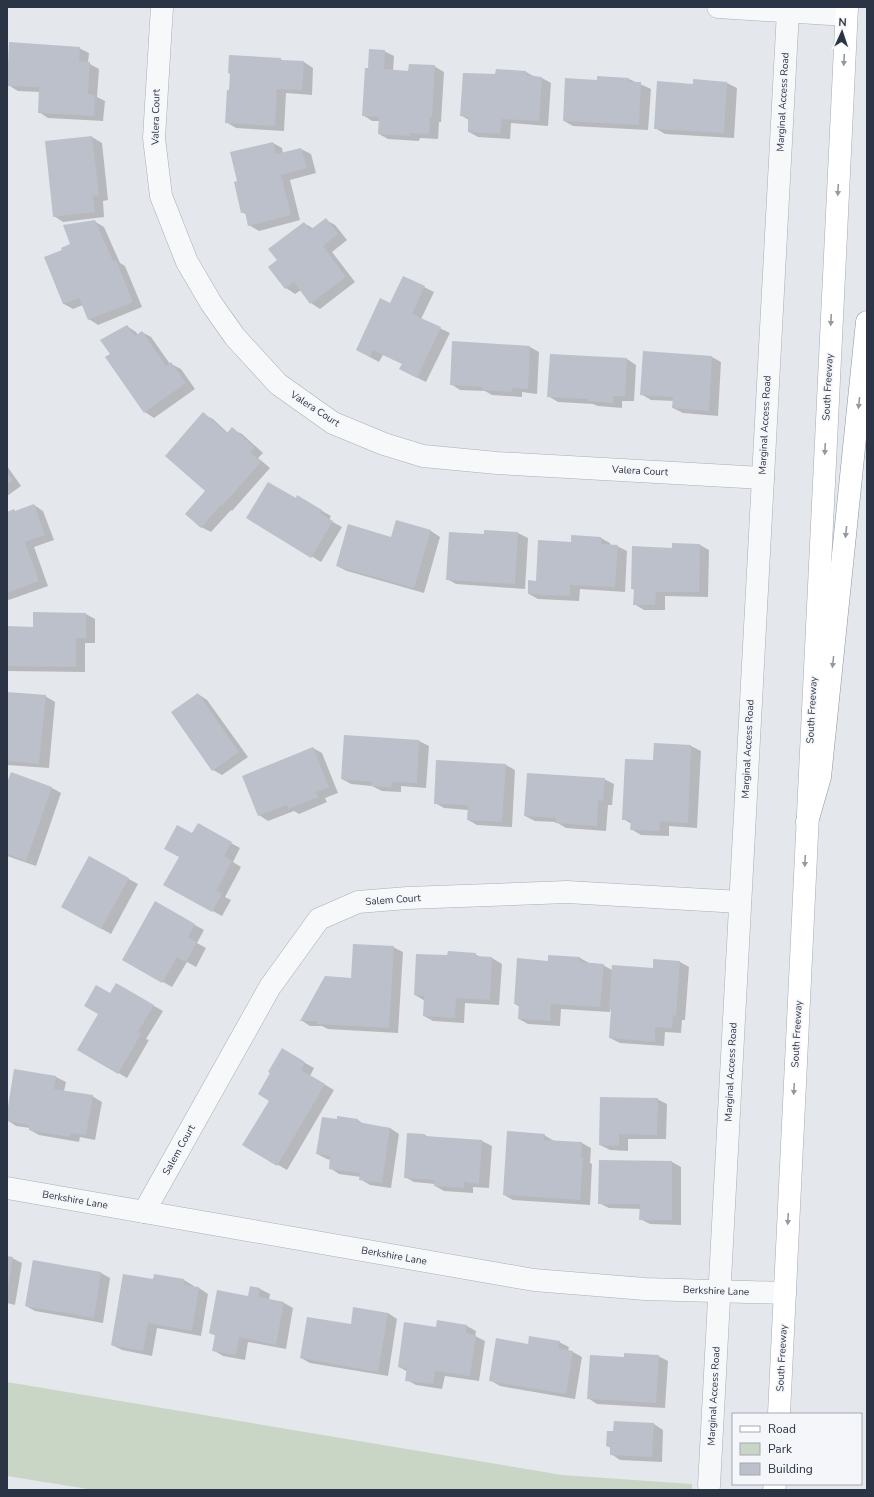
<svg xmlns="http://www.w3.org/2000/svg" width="874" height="1497" viewBox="0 0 874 1497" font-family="'Nunito Sans',sans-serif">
<rect width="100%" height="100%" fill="#e4e7ec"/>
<!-- green -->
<polygon fill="#c9d6c5" points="7,1382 562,1475 692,1484 692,1490 94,1490 7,1476"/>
<!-- shadow -->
<g fill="#0003">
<polygon points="79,48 89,53 88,63 99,69 97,97 105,101 103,121 48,118 39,112 40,92 18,91 8,85"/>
<polygon points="384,51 394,56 393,71 409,72 434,66 444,72 441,122 439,122 438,139 420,138 419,141 388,139 379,134 380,121 372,121 363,115 369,69"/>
<polygon points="280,59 284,61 304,62 313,68 312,95 286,93 284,131 236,128 226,122"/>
<polygon points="496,70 526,72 535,77 542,78 551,83 548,126 511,123 510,139 478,137 469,132 469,120 462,116 496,75"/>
<polygon points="629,79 651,89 648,130 573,126 564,121 598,81"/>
<polygon points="694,80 727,83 737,88 734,138 665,134 655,128 694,85"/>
<polygon points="92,137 102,143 108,200 103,201 104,217 63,222 54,216 46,142"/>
<polygon points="273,143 282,148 283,153 301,149 311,154 316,173 290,180 300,220 259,231 249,225 247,215 242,212 238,182"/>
<polygon points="326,220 335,225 347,240 332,252 355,282 320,309 311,303 301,290 295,294 286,288 278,260 304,223 314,229"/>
<polygon points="94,221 104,227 120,263 125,266 142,307 98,325 89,319 83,305 73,309 64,304 46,258 63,251 72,245"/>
<polygon points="424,287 434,292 421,319 450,333 426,382 400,369 403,364 383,355 379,362 357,350 390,304"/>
<polygon points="127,326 136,332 138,335 142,332 151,337 170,364 171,364 181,369 195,389 154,418 145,412"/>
<polygon points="453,342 530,347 539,352 537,394 522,392 522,397 492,395 485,391 460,390 451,384"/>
<polygon points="551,355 627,359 636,365 634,401 622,401 622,408 598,406 593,404 558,402 548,396"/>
<polygon points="712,357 721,362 718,416 683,413 673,408 674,401 651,400 641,394"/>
<polygon points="203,414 213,419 228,433 232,429 242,434 263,453 258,458 270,468 232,511 231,510 211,532 201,527 206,491"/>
<polygon points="7,466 21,486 7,496"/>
<polygon points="298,497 331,516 329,520 342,527 321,562 248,518 296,499"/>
<polygon points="34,505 43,511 54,540 34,547 48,586 9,600 7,599 7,513 14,510 16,512"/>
<polygon points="397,521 431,531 440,537 424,593 347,571 337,566 392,538"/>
<polygon points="485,531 518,533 528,538 525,589 456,584 447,579 485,535"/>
<polygon points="601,538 610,543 610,545 617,546 627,551 625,592 580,589 579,601 538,599 529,594 572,543"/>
<polygon points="673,544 700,545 709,550 708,597 665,596 665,610 644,610 634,604 635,590 632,589 673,549"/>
<polygon points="86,614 95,619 95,643 85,643 85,672 7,671 7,627 34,628"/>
<polygon points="7,693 45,696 55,702 49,768 7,765"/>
<polygon points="198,694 207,700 248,757 222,775 213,770"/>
<polygon points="345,736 419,741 429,746 426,788 401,786 401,792 382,791 372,786 351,784 342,779"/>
<polygon points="654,745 691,746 701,751 697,828 669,826 669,836 641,835 631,829 632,824 623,819 654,761"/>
<polygon points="313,748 322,753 338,793 325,798 327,802 299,814 294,811 268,821 259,815"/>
<polygon points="506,765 515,770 512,827 477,825 468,820 468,810 444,808 435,803"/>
<polygon points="604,779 614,784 612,805 608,805 606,831 566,828 556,822 535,821 525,816"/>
<polygon points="7,786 52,788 61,793 36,866 7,856"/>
<polygon points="231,843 240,848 233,862 241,867 225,897 231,900 222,916 174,890"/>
<polygon points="89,857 138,884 111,934 71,912"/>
<polygon points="155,903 204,930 197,943 206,948 196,967 187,962 172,987 124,960"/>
<polygon points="393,947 403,952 398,1033 328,1029 322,1026 310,1026 301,1020"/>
<polygon points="475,954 482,958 492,958 502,964 499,1005 465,1003 464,1023 433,1021 424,1016 425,1001 415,995 448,956"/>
<polygon points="580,958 589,963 603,965 612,970 654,969 680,962 689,967 685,1020 682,1020 681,1033 665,1032 664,1046 620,1043 610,1038 612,1011 610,1010 610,1012 561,1009 560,1026 528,1024 519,1019 520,1007 515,1004 549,962"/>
<polygon points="116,984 163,1011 146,1039 149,1040 127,1078 79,1050"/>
<polygon points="282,1050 314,1068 310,1076 334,1090 287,1170 244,1145 270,1101 271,1073"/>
<polygon points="15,1070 56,1077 66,1082 64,1091 92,1096 102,1102 95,1140 80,1137 79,1142 39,1135 30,1130 30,1128 16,1126 7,1120"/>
<polygon points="657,1099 667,1104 666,1139 628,1139 628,1151 610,1150 600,1145"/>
<polygon points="338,1120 358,1120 365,1125 390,1128 399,1134 391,1188 370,1185 360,1179 361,1177 339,1174 330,1168 331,1160 327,1159 317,1154"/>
<polygon points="425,1135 429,1137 482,1141 492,1146 489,1188 473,1187 473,1193 444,1191 435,1186 435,1184 414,1182 405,1177"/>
<polygon points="544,1135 554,1141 582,1143 591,1148 590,1163 592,1164 590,1205 513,1200 504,1195"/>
<polygon points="672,1162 681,1167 681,1225 650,1224 640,1219 641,1209 609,1208 599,1203"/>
<polygon points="7,1257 12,1258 22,1263 15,1305 7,1303"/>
<polygon points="33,1261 101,1273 110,1278 103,1323 35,1311 26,1306"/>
<polygon points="155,1275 184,1280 194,1286 193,1287 199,1288 208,1294 201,1336 157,1328 152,1356 122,1350 112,1345 154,1281"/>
<polygon points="251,1287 260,1289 270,1294 269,1300 284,1303 293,1308 286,1349 248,1342 245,1360 223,1356 213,1350 216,1336 210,1333 249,1297"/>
<polygon points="388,1313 397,1319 388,1376 310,1363 301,1358 352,1326"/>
<polygon points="467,1326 476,1331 475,1336 485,1341 479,1381 445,1376 442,1389 416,1385 407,1380 408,1372 399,1367 437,1328"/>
<polygon points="559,1342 569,1347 568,1351 573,1352 582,1357 575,1399 500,1386 490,1380 529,1345"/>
<polygon points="658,1356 668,1361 665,1408 597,1404 588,1398 625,1358"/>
<polygon points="615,1422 654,1424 663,1430 662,1462 620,1460 611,1454 611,1448 607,1446 614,1432"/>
</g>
<!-- building -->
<g fill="#bbc0ca">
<polygon points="9,42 80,47 79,61 90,62 88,94 95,95 94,116 38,113 39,87 7,86"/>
<polygon points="369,49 385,50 384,69 408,71 409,64 435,65 432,117 430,117 429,134 410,133 410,136 378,134 379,117 362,116 365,68 368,68"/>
<polygon points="229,55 281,58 281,60 304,61 302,90 277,89 275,126 225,123 227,90 229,90 230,74 228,73"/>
<polygon points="496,69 526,71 526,75 542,77 539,121 502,119 500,134 468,132 468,117 460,116 463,73 495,74"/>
<polygon points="597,76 629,78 629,82 641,82 639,125 563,121 565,78 597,80"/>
<polygon points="693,79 727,82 724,133 654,129 657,81 693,84"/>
<polygon points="92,136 99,195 93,196 95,212 53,217 45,141"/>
<polygon points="273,142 276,154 301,148 307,168 281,175 291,215 248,226 245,212 241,213 234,182 237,181 230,152"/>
<polygon points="326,218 338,234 323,246 346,277 310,304 294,282 285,289 268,267 277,260 268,249 304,222 310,230"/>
<polygon points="95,220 113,261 116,260 133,302 88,320 79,298 63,304 44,257 62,250 61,248 70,244 63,225"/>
<polygon points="403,276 425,286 412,314 441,327 417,378 399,369 402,364 373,350 370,357 356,350 380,298 390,303"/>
<polygon points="127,325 135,336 142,331 166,366 171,362 186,383 144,413 105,357 110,354 100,340"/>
<polygon points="452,341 530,346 528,389 513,388 512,392 482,390 483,387 450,385"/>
<polygon points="643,351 712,356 709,411 672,408 673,397 640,395"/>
<polygon points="550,354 627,358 625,396 613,396 613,403 588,401 588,399 547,397"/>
<polygon points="203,412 227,433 232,427 254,447 250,452 261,462 222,506 221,505 201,528 185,514 205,491 165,456"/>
<polygon points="7,473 13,480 7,484"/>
<polygon points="268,482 296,498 297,495 322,510 320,513 333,521 311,558 246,518"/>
<polygon points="34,504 45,535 25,542 39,581 7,593 7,512 14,509 15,511"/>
<polygon points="396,520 431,530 414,588 336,566 348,524 391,537"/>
<polygon points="484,530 518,532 515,584 446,580 449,532 484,534"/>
<polygon points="571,535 601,537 601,544 618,545 615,587 570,585 570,596 528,594 528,580 536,581 538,540 571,542"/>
<polygon points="672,543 700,544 699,592 656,592 655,605 633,605 634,589 631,589 632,546 672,548"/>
<polygon points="33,612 86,613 86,638 76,638 76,667 7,666 7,626 33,627"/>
<polygon points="7,692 46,695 39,764 7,761"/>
<polygon points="198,693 239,752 212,771 171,712"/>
<polygon points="344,735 419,740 417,783 392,782 391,788 371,786 372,782 341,779"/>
<polygon points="654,743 691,745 688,823 660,821 659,831 630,830 631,820 622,820 625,759 653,760"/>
<polygon points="313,747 329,787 316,792 318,797 288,809 287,805 258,816 242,776"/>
<polygon points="436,760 506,764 502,822 467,820 468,805 434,804"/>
<polygon points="11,772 52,787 26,861 7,854 7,783"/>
<polygon points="527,773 605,778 603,801 598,800 597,826 555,823 556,818 524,816"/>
<polygon points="198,823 232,842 224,856 232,861 217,890 222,894 212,912 163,885 179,857 164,849 177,825 192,833"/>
<polygon points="89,856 129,878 101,929 61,907"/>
<polygon points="155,901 195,924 188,937 197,942 186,962 177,957 162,983 122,960"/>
<polygon points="353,944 394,946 389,1028 317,1024 317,1021 300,1021 325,976 351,978"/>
<polygon points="448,951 476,953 475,956 492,957 490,1000 456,998 455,1018 423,1016 424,996 414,995 416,954 447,955"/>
<polygon points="548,955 580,957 579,962 604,964 600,1007 551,1004 550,1021 518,1019 519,1004 514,1004 517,958 548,961"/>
<polygon points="653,959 680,961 676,1016 673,1015 672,1028 655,1027 655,1042 609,1038 611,1010 609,1010 612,965 653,968"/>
<polygon points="116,983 154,1005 138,1032 141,1034 118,1074 77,1050 98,1014 84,1006 96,985 110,993"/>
<polygon points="282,1048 305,1062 301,1070 325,1084 277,1166 242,1145 269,1101 258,1094 270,1073 268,1072"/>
<polygon points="14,1069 56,1076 54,1089 93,1095 86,1135 71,1133 70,1137 29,1130 29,1125 7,1121 7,1113"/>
<polygon points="600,1097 658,1098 657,1135 619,1134 619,1146 599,1145"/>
<polygon points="337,1116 358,1119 358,1122 390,1128 382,1183 359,1180 360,1173 329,1169 330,1156 316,1154 322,1117 337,1119"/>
<polygon points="507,1131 545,1134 544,1140 582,1142 581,1158 583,1158 580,1200 503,1195"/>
<polygon points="407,1133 425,1134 425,1136 482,1140 479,1184 464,1182 464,1188 434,1186 434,1180 404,1178"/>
<polygon points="599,1160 672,1161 672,1220 639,1220 640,1204 598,1204"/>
<polygon points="7,1256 13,1257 8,1288 7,1288"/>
<polygon points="33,1260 101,1272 94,1318 25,1306"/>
<polygon points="123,1274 153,1279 154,1274 184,1279 184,1285 199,1287 192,1331 148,1323 143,1351 111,1345"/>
<polygon points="250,1286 260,1288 259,1297 284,1302 276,1345 239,1337 236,1355 212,1351 215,1335 209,1333 217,1290 248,1296"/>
<polygon points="353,1307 388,1313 378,1372 300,1358 307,1317 351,1324"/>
<polygon points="437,1320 467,1325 466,1333 476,1335 470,1376 435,1371 433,1384 405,1381 407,1368 398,1367 404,1322 436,1327"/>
<polygon points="529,1336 560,1341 558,1348 573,1351 566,1394 489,1381 496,1338 528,1344"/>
<polygon points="624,1353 659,1355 656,1403 587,1399 590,1355 624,1357"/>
<polygon points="614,1421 654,1423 652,1457 610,1455 610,1447 606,1446 607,1431 613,1431"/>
</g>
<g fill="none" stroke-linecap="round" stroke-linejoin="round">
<!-- minor casing -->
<g stroke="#a9aeb7" stroke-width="23">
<g id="minor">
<polyline points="162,7 154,138 161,196 187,262 211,303 235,337 278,384 333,423 384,444 423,456 497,463 763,478"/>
<polyline points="718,7 846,15"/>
<polyline points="7,1188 534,1280 645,1289 785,1293"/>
<polyline points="144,1212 270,987 319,919 358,902 407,898 567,892 740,902"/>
<polyline points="709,1486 788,11"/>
</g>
</g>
<!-- major casing -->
<g stroke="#a3abb8" stroke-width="23">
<g id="major">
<polyline points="779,1414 847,7"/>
<polyline points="774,1490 775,1484"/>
</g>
</g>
<!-- highway casing -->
<g stroke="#8b94a3" stroke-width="23">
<polyline id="highway" points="807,822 820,777 867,322"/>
</g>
<!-- minor -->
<use href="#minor" stroke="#f7f8fa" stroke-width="22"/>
<!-- major -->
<use href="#major" stroke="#fff" stroke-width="22"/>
<!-- highway -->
<use href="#highway" stroke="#fff" stroke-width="22"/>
</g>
<!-- one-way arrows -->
<defs><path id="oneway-solid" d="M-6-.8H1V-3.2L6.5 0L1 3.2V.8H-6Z"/></defs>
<g fill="#959aa2">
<use href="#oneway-solid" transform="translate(844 60) rotate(93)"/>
<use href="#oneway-solid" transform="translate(838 190) rotate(93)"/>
<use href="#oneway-solid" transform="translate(831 320) rotate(93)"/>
<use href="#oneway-solid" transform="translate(859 403) rotate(96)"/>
<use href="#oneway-solid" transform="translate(825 449) rotate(93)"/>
<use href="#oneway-solid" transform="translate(846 532) rotate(96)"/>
<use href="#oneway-solid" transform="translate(833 662) rotate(96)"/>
<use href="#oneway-solid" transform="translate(805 861) rotate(93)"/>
<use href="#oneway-solid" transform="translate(794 1089) rotate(93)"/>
<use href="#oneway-solid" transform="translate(788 1219) rotate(93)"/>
</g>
<g text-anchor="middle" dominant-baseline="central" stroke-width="3.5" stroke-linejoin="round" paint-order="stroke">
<!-- street labels -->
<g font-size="10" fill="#2b3445" stroke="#f4f6f9">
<text transform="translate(783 102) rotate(-87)">Marginal Access Road</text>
<text transform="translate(156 117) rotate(-89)">Valera Court</text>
<text transform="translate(828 387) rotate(-87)">South Freeway</text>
<text transform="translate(315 409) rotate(33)">Valera Court</text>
<text transform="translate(765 425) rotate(-87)">Marginal Access Road</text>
<text transform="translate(640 471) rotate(3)">Valera Court</text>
<text transform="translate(812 710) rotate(-87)">South Freeway</text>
<text transform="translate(748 749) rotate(-87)">Marginal Access Road</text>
<text transform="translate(393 900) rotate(-4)">Salem Court</text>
<text transform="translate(797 1034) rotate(-87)">South Freeway</text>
<text transform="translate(731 1072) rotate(-87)">Marginal Access Road</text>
<text transform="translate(179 1150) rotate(-61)">Salem Court</text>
<text transform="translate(75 1200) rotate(10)">Berkshire Lane</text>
<text transform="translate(394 1256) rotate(10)">Berkshire Lane</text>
<text transform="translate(716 1291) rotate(2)">Berkshire Lane</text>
<text transform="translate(782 1358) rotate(-87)">South Freeway</text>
<text transform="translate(714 1396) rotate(-87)">Marginal Access Road</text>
</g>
</g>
<!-- border -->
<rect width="874" height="1497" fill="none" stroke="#2b3445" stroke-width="16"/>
<!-- legend -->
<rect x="732" y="1413" width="130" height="72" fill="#f4f6f9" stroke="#a4a8b1"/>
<rect x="740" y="1426" width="20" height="6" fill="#ffffff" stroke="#a4a8b1"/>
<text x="768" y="1433" font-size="12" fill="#2b3445">Road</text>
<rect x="740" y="1443" width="20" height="12" fill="#c9d6c5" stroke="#a4a8b1"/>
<text x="768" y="1453" font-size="12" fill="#2b3445">Park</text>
<rect x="740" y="1463" width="20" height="12" fill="#bbc0ca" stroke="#a4a8b1"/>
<text x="768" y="1473" font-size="12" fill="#2b3445">Building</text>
<!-- north arrow -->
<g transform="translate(842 32) rotate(3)" stroke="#f4f6f9" stroke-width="3" paint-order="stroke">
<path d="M0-3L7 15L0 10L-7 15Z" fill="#2b3445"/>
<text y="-6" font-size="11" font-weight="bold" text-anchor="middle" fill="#2b3445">N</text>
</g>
</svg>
